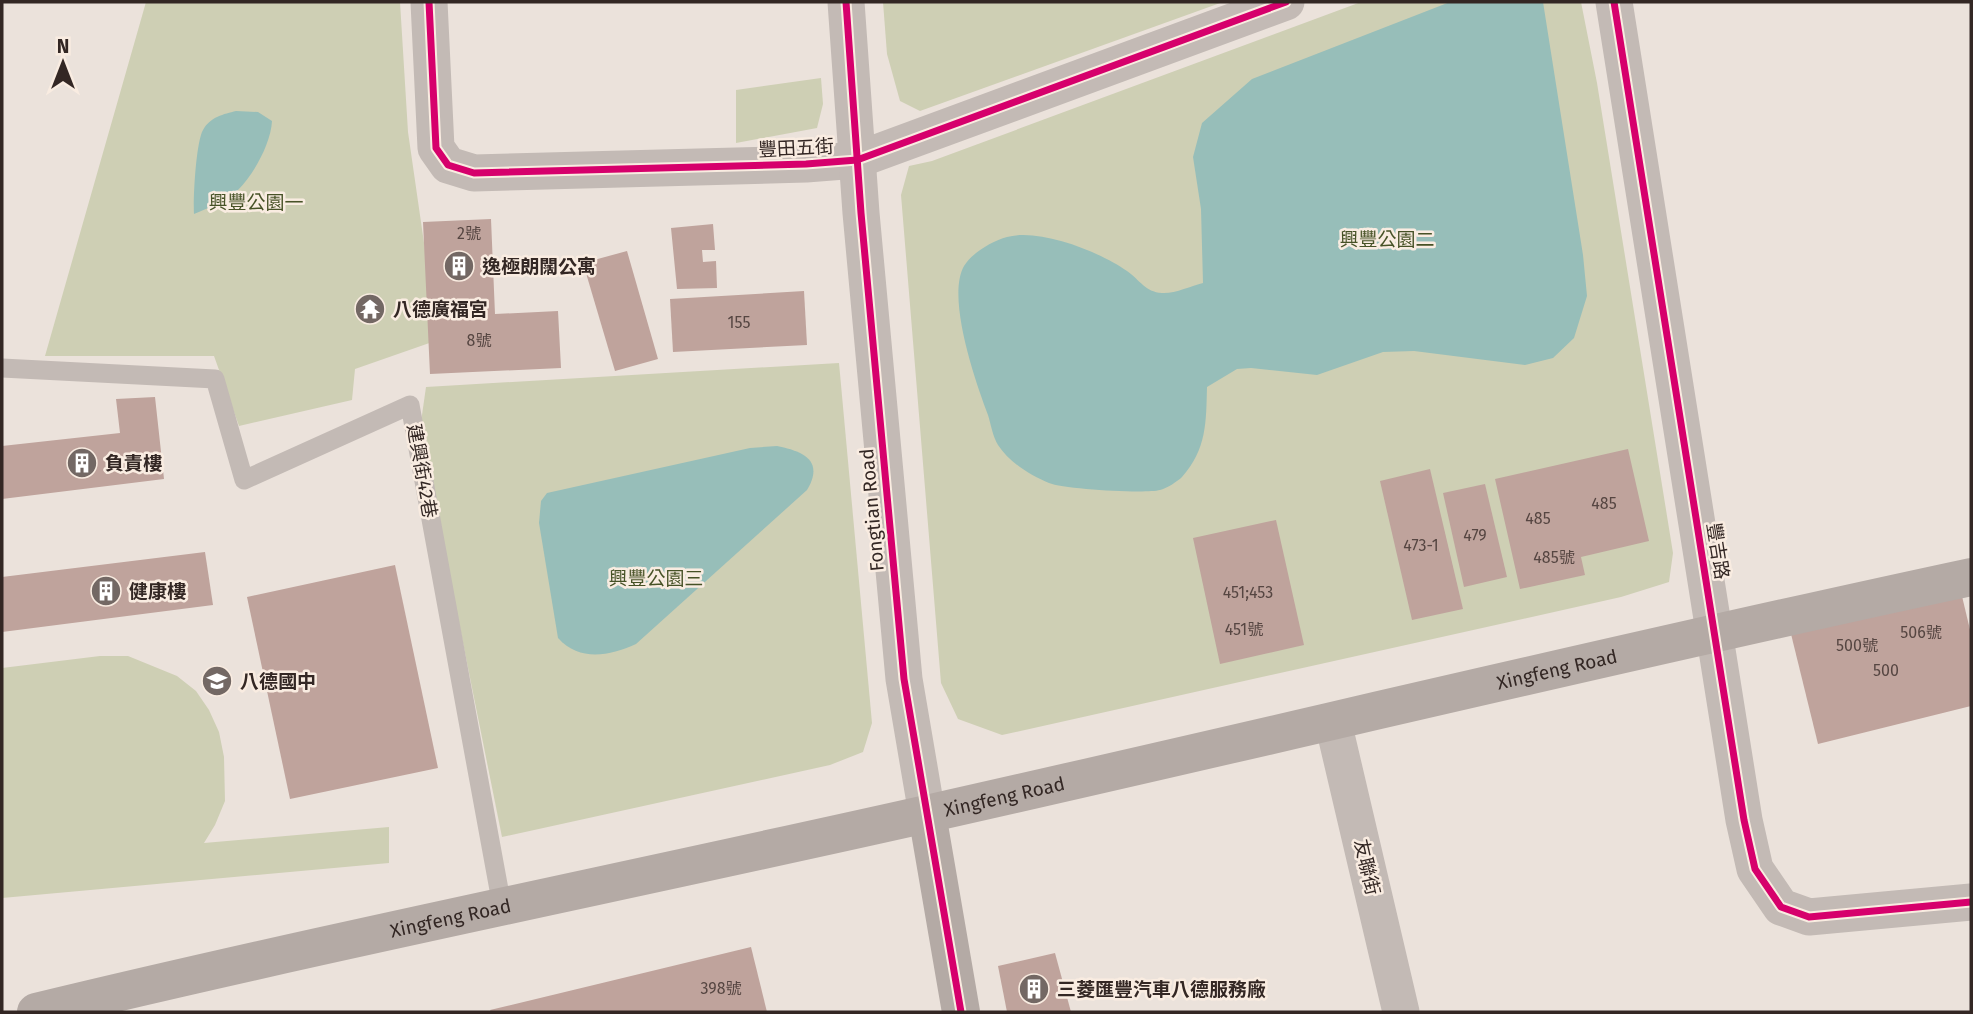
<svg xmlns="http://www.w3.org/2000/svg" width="1973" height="1014" viewBox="0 0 1973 1014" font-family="'Fira Sans','Noto Sans TC',sans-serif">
<rect width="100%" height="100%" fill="#ebe2db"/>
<!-- green -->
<g fill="#cecfb4">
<polygon points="146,2 400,2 408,132 438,340 355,369 352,400 239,426 214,356 45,356"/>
<polygon points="883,2 1223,2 920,111 900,101 887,54"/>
<polygon points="1361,2 1581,2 1597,83 1673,553 1669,582 1621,597 1002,735 958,719 941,683 901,195 909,166 932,161"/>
<polygon points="821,78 823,104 817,128 736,143 736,90"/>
<polygon points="839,363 872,723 863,752 830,765 502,837 420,429 426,387"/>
<polygon points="100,656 128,656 177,676 196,691 209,710 219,732 224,757 225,801 215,825 204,843 389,827 389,863 2,898 2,668"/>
</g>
<!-- water -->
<g fill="#97beb9">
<path d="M1450 2H1543L1583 255 1587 296 1574 338 1553 358 1525 365 1414 351 1383 352 1317 375 1251 368 1237 369 1207 387C1206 422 1207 449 1182 477 1178 481 1166 489 1160 490 1145 494 1063 489 1049 483 1031 476 1009 462 998 445 993 437 991 425 988 415 976 383 946 298 964 266 972 253 992 241 1007 237 1040 228 1100 252 1127 271 1140 280 1145 292 1162 293 1174 294 1191 286 1203 283L1201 209 1193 157 1202 123 1252 79Z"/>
<path d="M236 111 258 112 272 121C271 143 254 174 238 190 227 201 208 208 194 214 193 199 196 142 203 130 210 117 224 114 236 111Z"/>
<path d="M777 446C802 451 825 460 807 490L636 644C609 656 580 662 558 638L539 523 541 501 547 493 750 448Z"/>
</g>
<!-- building -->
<g fill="#bfa39c">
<polygon points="491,219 495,314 558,311 561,368 430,374 423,222"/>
<polygon points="713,224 715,250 702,250 703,262 716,261 717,288 677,289 671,228"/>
<polygon points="627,251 658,359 615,371 583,263"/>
<polygon points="804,291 807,345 673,352 670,299"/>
<polygon points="155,397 164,479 2,499 2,446 120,433 116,399"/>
<polygon points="1628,449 1649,541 1581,557 1585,575 1520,589 1495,479"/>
<polygon points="1430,469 1463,609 1412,620 1380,481"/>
<polygon points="1485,484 1507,577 1464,587 1443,493"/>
<polygon points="1276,520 1304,645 1220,664 1193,538"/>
<polygon points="205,552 213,605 2,632 2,577"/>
<polygon points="395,565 438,768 290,799 247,597"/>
<polygon points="1961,592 1971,634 1971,706 1818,744 1791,634"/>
<polygon points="751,947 767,1012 491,1012 490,1010"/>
<polygon points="1055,953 1071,1012 1007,1012 998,966"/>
</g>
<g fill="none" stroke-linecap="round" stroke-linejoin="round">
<!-- lane -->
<polyline stroke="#c3bab5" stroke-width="19" points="2,368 215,379 244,480 410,405 502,906"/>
<!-- street -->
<g stroke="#c3bab5" stroke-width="37">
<polyline points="429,2 436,148 448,165 474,173 806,164 857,160 1286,2"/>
<polyline points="846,2 861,213 904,679 927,814"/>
<polyline points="1614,2 1744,820 1755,869 1781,907 1809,917 1971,902"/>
<polyline points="1333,722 1401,1012"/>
</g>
<!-- secondary -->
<g stroke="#b4aaa5" stroke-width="38">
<polyline points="927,814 961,1012"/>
<path id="s1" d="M36 1012C334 940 633 880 931 813 1278 735 1624 651 1971 577"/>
</g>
<!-- cycleway casing -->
<g stroke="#f9ece1" stroke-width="11">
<g id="cycleway">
<polyline points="429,2 436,148 448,165 474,173 806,164 857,160 1286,2"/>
<polyline points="846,2 861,213 904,679 961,1012"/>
<polyline points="1614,2 1744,820 1755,869 1781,907 1809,917 1971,902"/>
</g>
</g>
<!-- cycleway -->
<use href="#cycleway" stroke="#d6006c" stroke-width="7"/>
</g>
<!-- icons -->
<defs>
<g id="building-disc" transform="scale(1.575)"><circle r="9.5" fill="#736864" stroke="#f9ece1"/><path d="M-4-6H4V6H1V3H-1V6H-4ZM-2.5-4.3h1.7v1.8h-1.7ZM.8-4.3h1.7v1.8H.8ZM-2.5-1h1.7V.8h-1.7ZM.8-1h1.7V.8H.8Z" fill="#fff"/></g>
<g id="temple-disc" transform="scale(1.575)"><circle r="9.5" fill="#736864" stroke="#f9ece1"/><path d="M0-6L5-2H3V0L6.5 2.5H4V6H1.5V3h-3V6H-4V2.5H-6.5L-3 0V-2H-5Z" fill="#fff"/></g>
<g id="school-disc" transform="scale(1.575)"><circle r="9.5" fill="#736864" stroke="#f9ece1"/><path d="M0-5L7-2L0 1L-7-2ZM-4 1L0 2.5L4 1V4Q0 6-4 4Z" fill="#fff"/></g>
</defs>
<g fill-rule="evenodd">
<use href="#building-disc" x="459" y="266"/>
<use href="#temple-disc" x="370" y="309"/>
<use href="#building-disc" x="82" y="463"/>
<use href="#building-disc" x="106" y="591"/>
<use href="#school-disc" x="217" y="681"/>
<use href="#building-disc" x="1034" y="989"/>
</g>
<g text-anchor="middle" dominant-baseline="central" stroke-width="5" stroke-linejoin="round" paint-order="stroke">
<!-- number labels -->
<g font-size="16" fill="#564642">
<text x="469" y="233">2號</text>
<text x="739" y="322">155</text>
<text x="479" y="340">8號</text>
<text x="1604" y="503">485</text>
<text x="1538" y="518">485</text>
<text x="1475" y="535">479</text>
<text x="1421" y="545">473-1</text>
<text x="1554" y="557">485號</text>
<text x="1248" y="592">451;453</text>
<text x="1244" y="629">451號</text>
<text x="1921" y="632">506號</text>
<text x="1857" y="645">500號</text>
<text x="1886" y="670">500</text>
<text x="721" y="988">398號</text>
</g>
<!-- street labels -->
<g font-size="19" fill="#332724" stroke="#f9ece1">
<text transform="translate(796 148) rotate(-3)">豐田五街</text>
<text transform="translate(422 471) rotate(80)">建興街42巷</text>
<text transform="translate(872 510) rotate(-95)">Fongtian Road</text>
<text transform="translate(1718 551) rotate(81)">豐吉路</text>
<text stroke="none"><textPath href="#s1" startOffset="1559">Xingfeng Road</textPath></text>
<text stroke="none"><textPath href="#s1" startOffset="992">Xingfeng Road</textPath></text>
<text transform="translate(1367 867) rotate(77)">友聯街</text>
<text stroke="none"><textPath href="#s1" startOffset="425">Xingfeng Road</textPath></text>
</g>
<!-- park labels -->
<g font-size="19" fill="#475227" stroke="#f9ece1">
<text x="256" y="202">興豐公園一</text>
<text x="1387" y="239">興豐公園二</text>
<text x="656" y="578">興豐公園三</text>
</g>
<!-- poi labels -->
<g font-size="19" font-weight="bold" fill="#332724" stroke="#f9ece1" text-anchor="start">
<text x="482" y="266">逸極朗闊公寓</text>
<text x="393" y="309">八德廣福宮</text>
<text x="105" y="463">負責樓</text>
<text x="129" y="591">健康樓</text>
<text x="240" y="681">八德國中</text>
<text x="1057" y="989">三菱匯豐汽車八德服務廠</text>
</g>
</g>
<!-- border -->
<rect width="1973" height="1014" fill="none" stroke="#332724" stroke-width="7"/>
<!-- north arrow -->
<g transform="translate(63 63)" stroke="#f9ece1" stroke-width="5" paint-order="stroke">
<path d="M0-5L12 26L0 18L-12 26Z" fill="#332724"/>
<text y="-10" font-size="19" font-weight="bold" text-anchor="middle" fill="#332724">N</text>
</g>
</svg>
